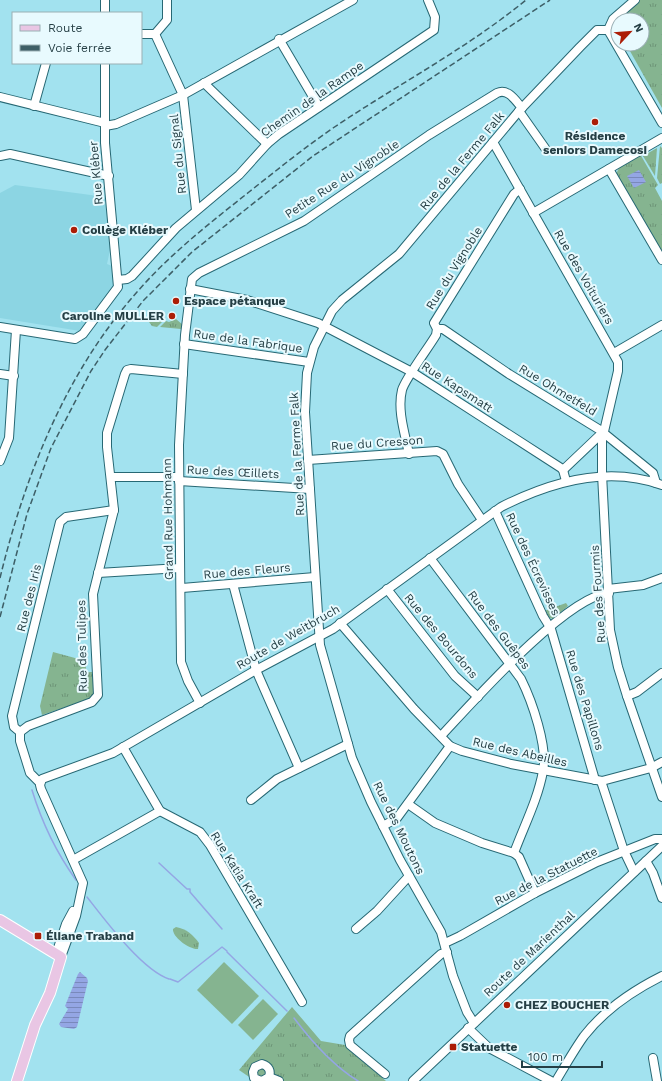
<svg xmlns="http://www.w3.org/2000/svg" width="662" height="1081" viewBox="0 0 662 1081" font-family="'Work Sans',sans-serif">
<defs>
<pattern id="grass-tufts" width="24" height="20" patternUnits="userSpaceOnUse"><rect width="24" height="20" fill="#85b490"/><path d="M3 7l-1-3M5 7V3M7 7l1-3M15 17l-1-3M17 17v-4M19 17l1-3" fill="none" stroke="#6d9477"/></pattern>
<pattern id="water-rules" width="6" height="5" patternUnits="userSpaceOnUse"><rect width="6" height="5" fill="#94a6e4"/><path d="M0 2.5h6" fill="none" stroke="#7989bb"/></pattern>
</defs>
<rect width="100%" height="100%" fill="#a2e2ef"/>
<!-- built -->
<polygon fill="#8cd5e3" points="15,185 106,197 110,250 107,264 112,266 113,287 80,331 0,318 0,193"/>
<!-- grass -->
<g fill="url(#grass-tufts)">
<polygon points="640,0 662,0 662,108 626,44 642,44 642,20 618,20 618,30 614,23"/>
<polygon points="660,146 662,148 662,183 660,184 657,178"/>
<polygon points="657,148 655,176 643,156"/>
<polygon points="640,154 658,185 655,188 662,201 662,255 616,174 620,166"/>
<polygon points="160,310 165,314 163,321 157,327 152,326 149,322"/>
<polygon points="176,319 183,325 181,329 160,327 166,321 169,322"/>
<polygon points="566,603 568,606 553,619 547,617 544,611"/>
<polygon points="53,652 86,661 86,672 94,672 94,693 89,699 42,715 40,706"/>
<path d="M176 927C187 929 193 935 199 943L198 949C190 950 172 937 173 929Z"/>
<polygon points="292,1007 321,1041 345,1045 386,1081 255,1081 239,1070"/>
</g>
<!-- pitch -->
<g fill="#85b490">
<polygon points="224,962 259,996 232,1024 197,990"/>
<polygon points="263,999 278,1014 253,1040 238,1025"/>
</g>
<!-- water -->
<g fill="url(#water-rules)">
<polygon points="639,170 646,182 634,188 627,176"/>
<polygon points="80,972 87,978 88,981 77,1027 74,1029 61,1027 59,1024 68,1009 65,1006 78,974"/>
</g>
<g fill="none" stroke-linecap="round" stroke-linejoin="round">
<!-- stream -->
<g stroke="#94a6e4" stroke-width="1.5">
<path d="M32 790C42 823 56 852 76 880"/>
<polyline points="159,863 187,889 190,889 190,892 222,929"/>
<path d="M87 897C105 920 142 970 169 979"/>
<polyline points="227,952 287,1011"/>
<polyline points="170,979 178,982 222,947 227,951"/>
<path d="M294 1018C312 1042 332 1065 358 1081"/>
</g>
<!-- minor casing -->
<g stroke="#276874" stroke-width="10">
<g id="minor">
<polyline points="105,13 105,0"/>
<polyline points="608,30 662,123"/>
<polyline points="608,30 613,19 635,0"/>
<polyline points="141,34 155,34 183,95 196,210"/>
<polyline points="155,34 167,20 167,0"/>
<polyline points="279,39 319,107"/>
<polyline points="204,83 267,144"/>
<polyline points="0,97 105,123"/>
<polyline points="34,106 46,63"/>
<polyline points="519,111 545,148"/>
<polyline points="105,126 116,124 183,95 353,0"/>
<polyline points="493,142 618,362 618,371 602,440 602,474 610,630 618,667 627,696 662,797"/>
<polyline points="0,156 10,154 109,176"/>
<polyline points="609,169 662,260"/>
<polyline points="533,213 662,138"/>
<polyline points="118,280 127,279 132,276 176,228 239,175 267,144 279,134 434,30 435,17 428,0"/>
<polyline points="190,289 247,300 318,323 412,372 561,468 563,470 566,481"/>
<polyline points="0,327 75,339 83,334 118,287 105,143 105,63"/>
<polyline points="437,329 443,329 509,374 600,430 653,473 656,483"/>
<polyline points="184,344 309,362"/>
<polyline points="614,353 662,325"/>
<polyline points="0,374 14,376"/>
<path d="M409 454C405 434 397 410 402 390 405 379 429 347 436 335L437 329 434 323 514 194 520 189"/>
<polyline points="308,460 437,451 443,454 458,484 482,520"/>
<polyline points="0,461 9,438 16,330"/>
<polyline points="563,470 603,432"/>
<polyline points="111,477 179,477"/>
<polyline points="179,481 310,489"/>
<polyline points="495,511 543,616 551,629 595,780"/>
<path d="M430 558 521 679C532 701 548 747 543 771 538 799 524 826 514 853"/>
<polyline points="98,573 180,568"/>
<polyline points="233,584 256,670 299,768"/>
<polyline points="182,588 315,577"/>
<polyline points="387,589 455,676 478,697"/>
<polyline points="608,589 643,585 662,578"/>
<polyline points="340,623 414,709 450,746 462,751 511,764 602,781 651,768 662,762"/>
<polyline points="627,696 637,692 662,673"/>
<path d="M200 703 188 681 181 662 179 445 185 335 192 279 199 273 304 221 429 135 497 93C508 88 515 100 522 108"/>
<polyline points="20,732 14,727 12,716 60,522 66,517 114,510"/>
<path d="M441 736C471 704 566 596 609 593"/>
<polyline points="123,747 160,811 200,832 210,845 302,1002"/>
<polyline points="602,781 602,784 624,851 634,872"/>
<polyline points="40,783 30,773 20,741 20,732 28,726 92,702 98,695 93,594 114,510 107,447 107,433 125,374 127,370 131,369 183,374"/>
<polyline points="251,800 277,779 348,744"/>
<polyline points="408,804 435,823 482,843 514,853 519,857 535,893"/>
<polyline points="383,826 397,818 450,746"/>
<polyline points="73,860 160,811"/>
<polyline points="646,861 653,873 662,898"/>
<polyline points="356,929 377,911 409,876"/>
<polyline points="445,943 460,936 535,893 597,862 655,839 662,839"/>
<polyline points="56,954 66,924 73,911"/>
<path d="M61 957 76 916 83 883 41 789 40 785 42 779 113 753 256 670 333 629 501 507C550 482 608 465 662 485"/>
<polyline points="474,1023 467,1012 453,976 441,932 400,860 371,802 352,758 320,645 305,412 307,373 314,347 332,311 342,300 399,254 519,111 580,47 597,30 608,30"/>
<polyline points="468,1028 489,1048 551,1081"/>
<polyline points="653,1058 657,1081"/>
<polyline points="385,1074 350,1045 349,1040 350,1036 441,954 447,952"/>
<polyline points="269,1077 279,1081"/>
<path d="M261 1081 254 1078 253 1072 255 1067 262 1064C269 1066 271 1071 269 1077L262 1081"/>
<polyline points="413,1081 662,846"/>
<path d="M556 1081C565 1066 574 1050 584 1036 605 1009 632 991 662 976"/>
</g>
</g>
<!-- major casing -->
<g stroke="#fff" stroke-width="12">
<polyline id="major" points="0,920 61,957 50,993 35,1025 17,1081"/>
</g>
<!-- minor -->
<use href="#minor" stroke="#fff" stroke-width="8"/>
<!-- major -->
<use href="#major" stroke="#e9c6e4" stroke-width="10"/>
<!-- rail -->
<g stroke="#3e5f67" stroke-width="1.5" stroke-dasharray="6 3" stroke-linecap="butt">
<path d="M0 578C25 475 66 372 137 292 170 254 210 223 249 192 277 170 304 148 333 128 397 85 466 49 526 0"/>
<polyline points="0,617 27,514 51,448 91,371 105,350 143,301 192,252 313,156 550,0"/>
</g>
</g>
<!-- markers -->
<g fill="#ac1d06" stroke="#e8fafe" stroke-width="1.5">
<circle cx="595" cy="122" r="4"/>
<circle cx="74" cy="230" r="4"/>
<circle cx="176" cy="301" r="4"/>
<circle cx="172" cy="316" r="4"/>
<rect x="34" y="932" width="8" height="8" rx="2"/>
<circle cx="507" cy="1005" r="4"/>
<rect x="449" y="1043" width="8" height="8" rx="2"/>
</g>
<g text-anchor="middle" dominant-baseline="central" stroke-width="4" stroke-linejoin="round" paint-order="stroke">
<!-- street labels -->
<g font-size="12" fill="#253f45" stroke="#e8fafe">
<text transform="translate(312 99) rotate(-35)">Chemin de la Rampe</text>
<text transform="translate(178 154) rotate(-96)">Rue du Signal</text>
<text transform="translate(462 161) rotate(-50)">Rue de la Ferme Falk</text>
<text transform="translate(96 173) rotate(-95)">Rue Kléber</text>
<text transform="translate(342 179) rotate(-33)">Petite Rue du Vignoble</text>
<text transform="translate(454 268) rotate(-58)">Rue du Vignoble</text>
<text transform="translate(584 277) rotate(60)">Rue des Voituriers</text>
<text transform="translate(248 341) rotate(8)">Rue de la Fabrique</text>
<text transform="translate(457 387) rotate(33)">Rue Kapsmatt</text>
<text transform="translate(558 390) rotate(31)">Rue Ohmetfeld</text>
<text transform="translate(377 443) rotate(-4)">Rue du Cresson</text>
<text transform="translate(297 454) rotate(-93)">Rue de la Ferme Falk</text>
<text transform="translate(233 472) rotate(3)">Rue des Œillets</text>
<text transform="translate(168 519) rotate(-91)">Grand Rue Hohmann</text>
<text transform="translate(533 564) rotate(65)">Rue des Écrevisses</text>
<text transform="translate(247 571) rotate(-5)">Rue des Fleurs</text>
<text transform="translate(598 594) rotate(-94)">Rue des Fourmis</text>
<text transform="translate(29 598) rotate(-76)">Rue des Iris</text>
<text transform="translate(499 630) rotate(53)">Rue des Guêpes</text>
<text transform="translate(441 636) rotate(50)">Rue des Bourdons</text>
<text transform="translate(288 637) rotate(-30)">Route de Weitbruch</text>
<text transform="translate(82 646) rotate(-91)">Rue des Tulipes</text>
<text transform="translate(585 700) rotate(73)">Rue des Papillons</text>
<text transform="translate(520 752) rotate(13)">Rue des Abeilles</text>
<text transform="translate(399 828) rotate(64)">Rue des Moutons</text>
<text transform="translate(237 870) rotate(58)">Rue Katia Kraft</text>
<text transform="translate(546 876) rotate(-27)">Rue de la Statuette</text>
<text transform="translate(529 954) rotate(-43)">Route de Marienthal</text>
</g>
<!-- poi labels -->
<g font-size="12" font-weight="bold" fill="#253f45" stroke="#e8fafe" text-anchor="start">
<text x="595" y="136" text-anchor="middle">Résidence<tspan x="595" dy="14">seniors Damecosi</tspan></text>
<text x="82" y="230">Collège Kléber</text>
<text x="184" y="301">Espace pétanque</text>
<text x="164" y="316" text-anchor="end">Caroline MULLER</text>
<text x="46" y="936">Éliane Traband</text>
<text x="515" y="1005">CHEZ BOUCHER</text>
<text x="461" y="1047">Statuette</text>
</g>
</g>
<!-- legend -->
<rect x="12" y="12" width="130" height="52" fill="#e8fafe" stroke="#9aafb4"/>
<rect x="20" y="25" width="20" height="6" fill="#e9c6e4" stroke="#9aafb4"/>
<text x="48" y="32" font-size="12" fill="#253f45">Route</text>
<rect x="20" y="45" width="20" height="6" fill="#3e5f67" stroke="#9aafb4"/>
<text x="48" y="52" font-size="12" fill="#253f45">Voie ferrée</text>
<!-- north arrow -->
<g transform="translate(630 32) rotate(64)"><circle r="19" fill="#e8fafe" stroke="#9aafb4"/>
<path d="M0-3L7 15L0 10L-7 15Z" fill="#ac1d06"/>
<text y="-6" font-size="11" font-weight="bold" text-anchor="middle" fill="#253f45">N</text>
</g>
<!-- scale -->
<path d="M522 1061v6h80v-6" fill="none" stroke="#253f45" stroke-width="2"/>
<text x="528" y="1061" font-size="12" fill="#253f45" stroke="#e8fafe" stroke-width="3" paint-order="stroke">100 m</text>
</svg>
